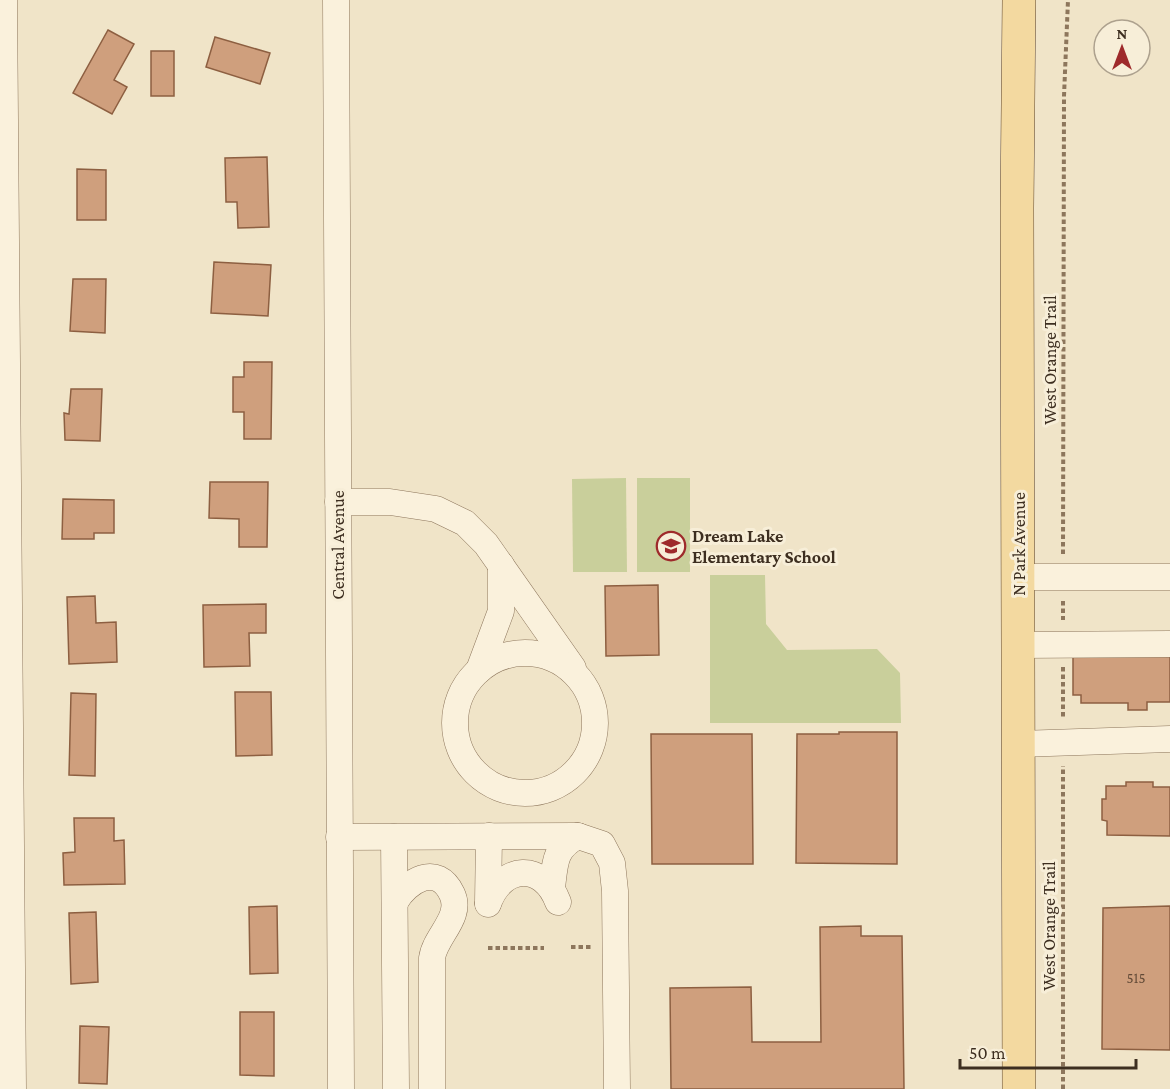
<svg xmlns="http://www.w3.org/2000/svg" width="1170" height="1089" viewBox="0 0 1170 1089" font-family="'Crimson Pro',serif">
<rect width="100%" height="100%" fill="#f0e4c8"/>
<!-- green -->
<g fill="#c9cf9b">
<polygon points="626,478 627,572 573,572 572,479"/>
<rect x="637" y="478" width="53" height="94"/>
<polygon points="710,575 765,575 766,624 787,650 877,649 900,673 901,723 710,723"/>
</g>
<!-- building -->
<g fill="#cf9f7d" stroke="#8d5f41" stroke-width="1.5">
<polygon points="108,30 134,44 114,80 127,87 112,114 73,93"/>
<polygon points="215,37 270,53 260,84 206,67"/>
<rect x="151" y="51" width="23" height="45"/>
<polygon points="267,157 269,227 238,228 237,202 226,202 225,158"/>
<polygon points="77,169 106,170 106,220 77,220"/>
<polygon points="214,262 271,265 268,316 211,313"/>
<polygon points="73,279 106,279 105,333 70,331"/>
<polygon points="244,362 272,362 271,439 244,439 244,412 233,412 233,377 244,377"/>
<polygon points="71,389 102,389 100,441 65,440 64,413 69,414"/>
<polygon points="210,482 268,482 267,547 239,547 239,519 209,518"/>
<polygon points="63,499 114,500 114,533 94,533 94,539 62,539"/>
<polygon points="658,585 659,655 606,656 605,586"/>
<polygon points="95,596 96,623 116,622 117,662 69,664 67,597"/>
<polygon points="266,604 266,633 249,633 250,666 204,667 203,605"/>
<polygon points="1170,647 1170,702 1147,702 1147,710 1128,710 1128,703 1081,703 1081,695 1073,695 1073,656"/>
<polygon points="235,692 271,692 272,755 236,756"/>
<polygon points="71,693 96,694 95,776 69,775"/>
<polygon points="839,732 897,732 897,864 796,863 797,734 839,734"/>
<polygon points="651,734 752,734 753,864 652,864"/>
<polygon points="1126,782 1153,782 1153,787 1170,787 1170,836 1107,835 1107,821 1102,820 1102,799 1106,799 1106,786 1126,786"/>
<polygon points="74,818 114,818 114,841 124,840 125,884 64,885 63,853 75,852"/>
<polygon points="277,906 278,973 250,974 249,907"/>
<polygon points="1170,906 1170,1050 1102,1049 1103,908"/>
<polygon points="96,912 98,982 71,984 69,913"/>
<polygon points="861,926 861,936 902,936 904,1089 671,1089 670,988 751,987 752,1042 821,1042 820,927"/>
<polygon points="240,1012 274,1012 274,1076 240,1075"/>
<polygon points="80,1026 109,1027 107,1084 79,1083"/>
</g>
<g fill="none" stroke-linecap="round" stroke-linejoin="round">
<!-- minor casing -->
<g stroke="#8d765c" stroke-width="27">
<g id="minor">
<polyline points="4,0 13,1089"/>
<polyline points="336,0 341,1089"/>
<polyline points="338,502 390,502 436,509 465,523 486,544 573,668"/>
<polyline points="1020,577 1170,577"/>
<polyline points="1019,645 1170,644"/>
<circle cx="525" cy="723" r="70"/>
<polyline points="479,670 501,611 501,565"/>
<polyline points="1019,744 1170,739"/>
<polyline points="339,837 578,836 602,844 612,863 615,891 617,1089"/>
<polyline points="394,837 396,1089"/>
<path d="M552 888C555 863 554 848 578 836"/>
<path d="M395 902C407 881 437 862 452 894 463 917 435 936 432 958V1089"/>
<polyline points="488,903 489,836"/>
<path d="M488 904C502 864 543 862 558 902"/>
</g>
</g>
<!-- major casing -->
<g stroke="#5b4430" stroke-width="34">
<polyline id="major" points="1019,1089 1017,208 1019,0"/>
</g>
<!-- path -->
<g stroke="#8d765c" stroke-width="4" stroke-dasharray="4.5 3" stroke-linecap="butt">
<polyline points="1063,554 1064,96 1068,0"/>
<polyline points="1063,601 1063,620"/>
<polyline points="1063,667 1063,719"/>
<polyline points="571,947 591,947"/>
<polyline points="488,948 544,948"/>
<polyline points="1063,1089 1063,766"/>
</g>
<!-- minor -->
<use href="#minor" stroke="#faf1dc" stroke-width="26"/>
<!-- major -->
<use href="#major" stroke="#f3d9a0" stroke-width="33"/>
</g>
<!-- icons -->
<defs>
<g id="school-ring" transform="scale(1.5)"><circle r="9.5" fill="#f7eed8" stroke="#9e2a2b" stroke-width="1.5"/><path d="M0-5L7-2L0 1L-7-2ZM-4 1L0 2.5L4 1V4Q0 6-4 4Z" fill="#9e2a2b"/></g>
</defs>
<g fill-rule="evenodd">
<use href="#school-ring" x="671" y="546"/>
</g>
<g text-anchor="middle" dominant-baseline="central" stroke-width="6" stroke-linejoin="round" paint-order="stroke">
<!-- number labels -->
<g font-size="15" fill="#624a37">
<text x="1136" y="978">515</text>
</g>
<!-- street labels -->
<g font-size="18" fill="#3d2e20" stroke="#f7eed8">
<text transform="translate(1050 360) rotate(-90)">West Orange Trail</text>
<text transform="translate(1019 544) rotate(-90)">N Park Avenue</text>
<text transform="translate(338 545) rotate(-90)">Central Avenue</text>
<text transform="translate(1049 926) rotate(-90)">West Orange Trail</text>
</g>
<!-- poi labels -->
<g font-size="18" font-weight="bold" fill="#3d2e20" stroke="#f7eed8" text-anchor="start">
<text x="692" y="536">Dream Lake<tspan x="692" dy="21">Elementary School</tspan></text>
</g>
</g>
<!-- north arrow -->
<g transform="translate(1122 48)"><circle r="28" fill="#f7eed8" stroke="#ada18e" stroke-width="1.5"/>
<path d="M0-4.5L10 22L0 15L-10 22Z" fill="#9e2a2b"/>
<text y="-9" font-size="16" font-weight="bold" text-anchor="middle" fill="#3d2e20">N</text>
</g>
<!-- scale -->
<path d="M960 1059v9h176v-9" fill="none" stroke="#3d2e20" stroke-width="3"/>
<text x="969" y="1059" font-size="18" fill="#3d2e20" stroke="#f7eed8" stroke-width="4.5" paint-order="stroke">50 m</text>
</svg>
